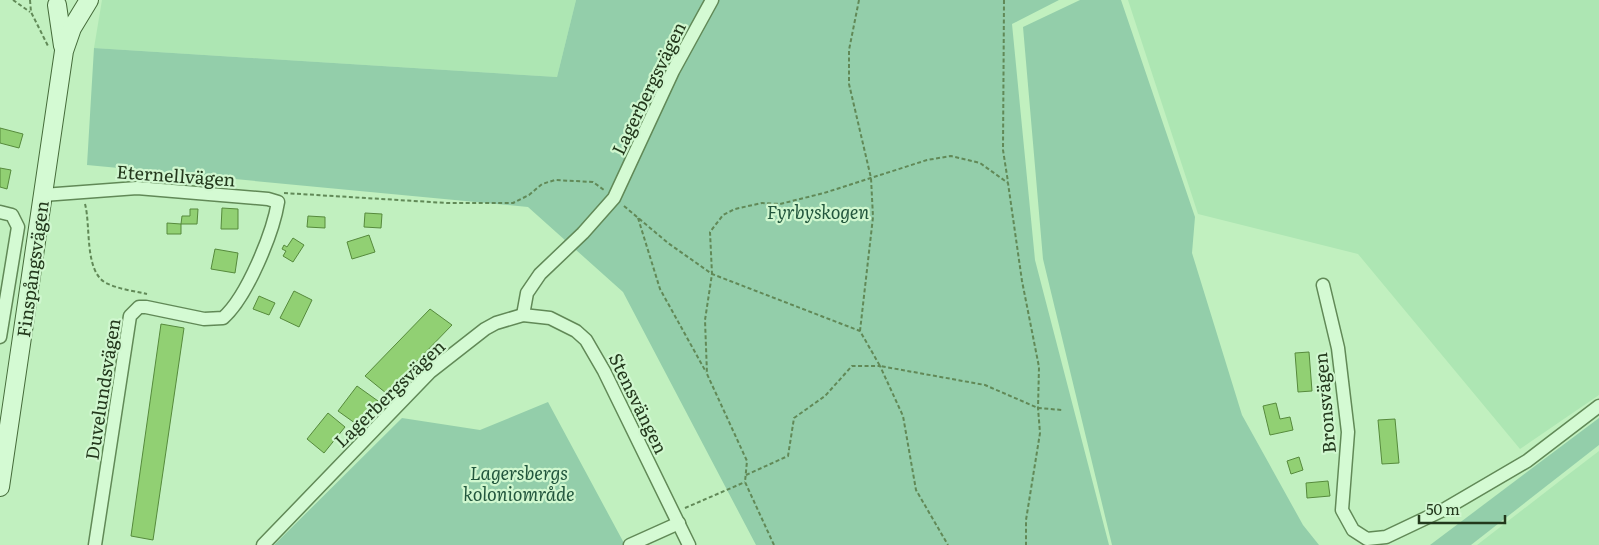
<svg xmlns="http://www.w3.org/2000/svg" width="1599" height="545" viewBox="0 0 1599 545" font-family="Literata,serif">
<rect width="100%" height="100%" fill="#c1f0bf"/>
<!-- farmland -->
<g fill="#ade6b3">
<polygon points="102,0 576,0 557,77 94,48"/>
<polygon points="1128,0 1599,0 1599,395 1520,449 1358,254 1198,214"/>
<polygon points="1599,451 1599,545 1477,545 1561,480"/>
</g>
<!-- green -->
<g fill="#93ceaa">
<polygon points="576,0 1059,0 1012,24 1035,260 1109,545 756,545 623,292 528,207 87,165 94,48 557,77"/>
<polygon points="1080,0 1121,0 1195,217 1192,253 1242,415 1303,525 1319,545 1112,545 1043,259 1023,27"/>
<polygon points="548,402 625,545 274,545 402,418 480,430"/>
<polygon points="1599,418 1599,445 1471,545 1430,545"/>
</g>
<!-- building -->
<g fill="#91d073" stroke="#568a3c">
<polygon points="0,128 23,134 19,148 0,143"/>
<polygon points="0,168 11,170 7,189 0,187"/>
<polygon points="222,208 238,209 238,229 221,229"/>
<polygon points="190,209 198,209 197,224 181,224 182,216 190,216"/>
<polygon points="365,213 382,214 381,228 364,227"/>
<polygon points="308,216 325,217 325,228 307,227"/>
<polygon points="167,223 181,224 181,234 167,234"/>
<polygon points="369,235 375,252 352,259 347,242"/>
<polygon points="293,238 304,245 293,262 283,256 286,251 282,249 284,245 287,247"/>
<polygon points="215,249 238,253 235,273 211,269"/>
<polygon points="294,291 312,300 299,327 280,318"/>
<polygon points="259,296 275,303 269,315 253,309"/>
<polygon points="430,309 452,325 386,393 365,376"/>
<polygon points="161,324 184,328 153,540 131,536"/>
<polygon points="1309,352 1312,391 1298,392 1295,353"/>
<polygon points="357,386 378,401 359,426 338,411"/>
<polygon points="1276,403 1280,419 1290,417 1293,430 1270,435 1263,406"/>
<polygon points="328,413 345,427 324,453 307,439"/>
<polygon points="1395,419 1399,463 1382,464 1378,420"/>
<polygon points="1299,457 1303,470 1291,474 1287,461"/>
<polygon points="1328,481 1330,496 1307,498 1306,483"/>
</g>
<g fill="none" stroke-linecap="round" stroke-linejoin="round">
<!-- minor casing -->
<g stroke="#618957" stroke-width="15">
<g id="minor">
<path d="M43 195 137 188 268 199 278 202C273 233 247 297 223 318L204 319 146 307H139L130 316 95 545"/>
<polyline points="0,212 12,215 18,227 0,337"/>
<polyline points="1323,285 1338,348 1348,432 1342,510 1353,530 1367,539 1386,537 1445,509 1527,461 1599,406"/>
<polyline points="523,315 527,293 540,274 583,233 614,198 673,71 712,0"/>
<polyline points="263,545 430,372 485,329 496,323 523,315 550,318 576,331 586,340 604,371 689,545"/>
<polyline points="630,545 679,523"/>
</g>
</g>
<!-- secondary casing -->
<g stroke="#456b3a" stroke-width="20">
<g id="secondary">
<polyline points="57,5 63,46"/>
<polyline points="0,487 64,51 72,28 89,0"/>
</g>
</g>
<!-- path -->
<g stroke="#618957" stroke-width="2" stroke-dasharray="4 2.5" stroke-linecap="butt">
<polyline points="13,0 30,12"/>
<polyline points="30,0 31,12 48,46"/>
<polyline points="859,0 849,50 849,84 871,178 873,217 860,331"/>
<polyline points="1004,0 1003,150 1008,182"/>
<polyline points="284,193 447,203 513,203 529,195 542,184 555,180 593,182 604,190"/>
<path d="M85 204C91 226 84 271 106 283 118 289 134 291 147 294"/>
<polyline points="624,206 668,243 712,274 860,331 880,366 985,385 1038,408 1062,410"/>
<polyline points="638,218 660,289 706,372"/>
<polyline points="746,475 788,456 794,418 825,396 852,366 880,366 903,416 916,490 948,545"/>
<polyline points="685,508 745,482"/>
<polyline points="774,545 745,482 747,461 707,374 705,320 712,274 710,232 723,215 735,209 762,203 780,204 824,193 927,160 951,156 980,163 1008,183 1022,281 1039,367 1038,408 1040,433 1026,520 1026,545"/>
</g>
<!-- minor -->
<use href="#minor" stroke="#d4fad3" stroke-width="12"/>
<!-- secondary -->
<use href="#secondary" stroke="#d4fad3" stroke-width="18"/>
</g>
<g text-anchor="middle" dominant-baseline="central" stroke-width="4.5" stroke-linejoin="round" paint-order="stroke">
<!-- street labels -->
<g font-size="18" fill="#23381c" stroke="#d0f7cf">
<text transform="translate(648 88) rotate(-64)">Lagerbergsvägen</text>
<text transform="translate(176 175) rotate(4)">Eternellvägen</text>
<text transform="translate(32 269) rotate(-82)">Finspångsvägen</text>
<text transform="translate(102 389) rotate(-81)">Duvelundsvägen</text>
<text transform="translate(389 393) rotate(-44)">Lagerbergsvägen</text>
<text transform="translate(639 403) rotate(64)">Stensvängen</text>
<text transform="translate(1324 403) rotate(-95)">Bronsvägen</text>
</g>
<!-- park labels -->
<g font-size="18" font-style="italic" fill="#22563d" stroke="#d0f7cf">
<text x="818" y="211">Fyrbyskogen</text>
<text x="519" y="472">Lagersbergs<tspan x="519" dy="21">koloniområde</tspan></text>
</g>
</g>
<!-- scale -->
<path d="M1419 515v8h86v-8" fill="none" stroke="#23381c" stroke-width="2.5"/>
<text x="1426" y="515" font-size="15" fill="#23381c" stroke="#d0f7cf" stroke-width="4" paint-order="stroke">50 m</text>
</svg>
